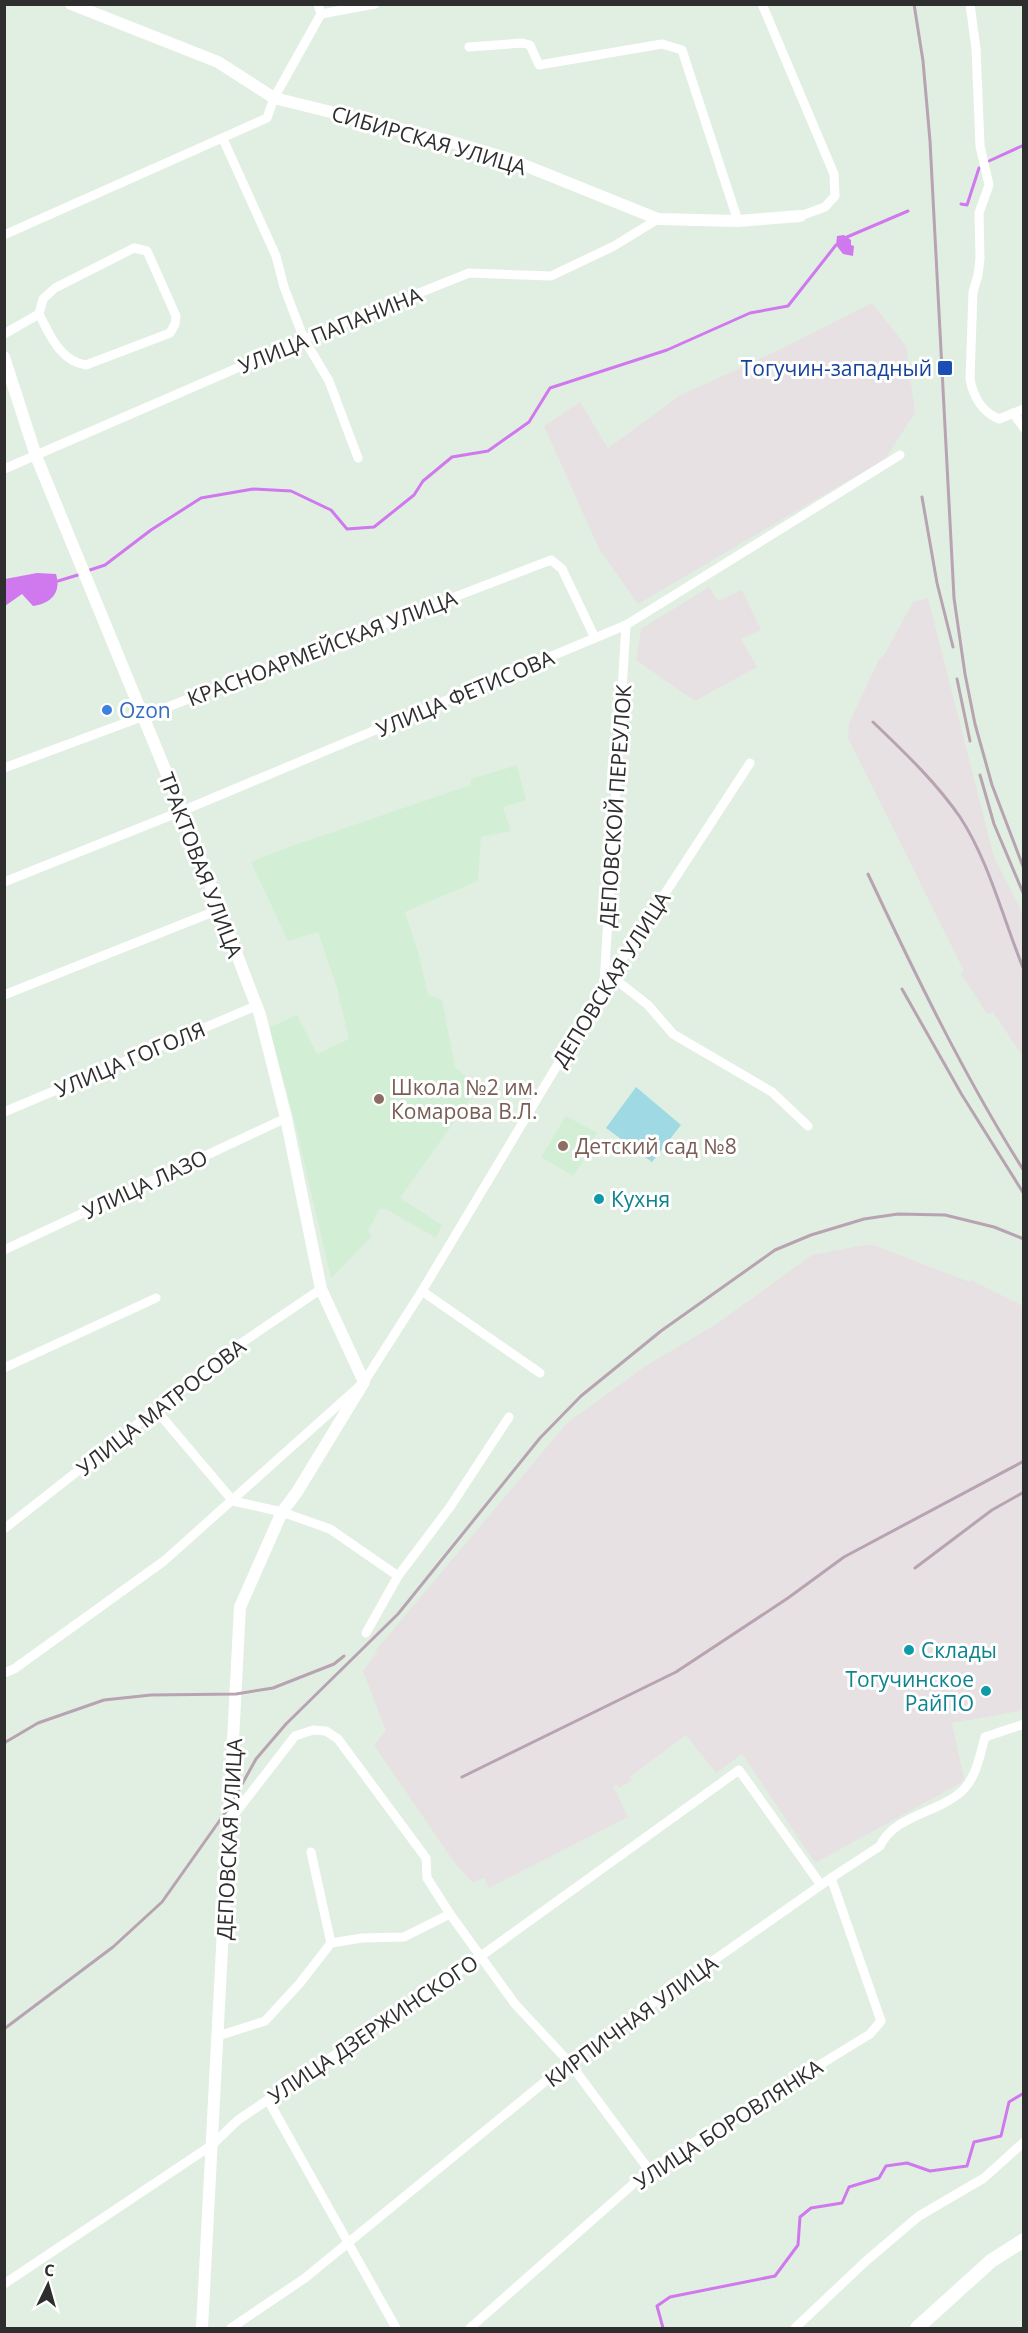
<svg xmlns="http://www.w3.org/2000/svg" width="1028" height="2333" viewBox="0 0 1028 2333" font-family="'Open Sans',sans-serif">
<rect width="100%" height="100%" fill="#e1efe2"/>
<!-- industrial -->
<g fill="#e8e1e3">
<polygon points="872,303 906,346 915,413 885,459 638,604 599,549 544,426 580,402 608,448 679,396 785,347"/>
<polygon points="709,587 718,601 742,590 761,630 741,639 757,667 695,701 636,660 641,629"/>
<polygon points="928,598 994,857 1023,914 1023,1057 993,1012 987,1014 961,974 964,971 848,738 849,723 879,659 884,655 913,602"/>
<polygon points="864,1245 873,1245 970,1282 971,1280 1023,1306 1023,1707 1019,1711 952,1723 964,1778 961,1783 815,1863 742,1754 716,1773 686,1735 630,1777 632,1780 620,1788 616,1785 613,1786 628,1817 489,1888 484,1878 473,1883 456,1865 374,1745 386,1731 363,1671 377,1652 376,1650 567,1423 647,1365 715,1325 812,1255"/>
</g>
<!-- education -->
<g fill="#d2efd6">
<polygon points="517,765 526,800 503,807 511,831 481,837 478,881 405,912 419,955 428,995 442,1000 455,1067 477,1086 469,1101 400,1198 442,1225 436,1238 386,1209 380,1209 368,1231 372,1236 331,1278 294,1119 269,1028 297,1015 317,1054 349,1039 337,988 318,932 288,941 251,862 289,847 471,785 471,779"/>
<polygon points="566,1116 597,1133 588,1148 580,1143 573,1153 584,1160 573,1176 541,1157"/>
</g>
<!-- green -->
<polygon fill="#9fd9e3" points="636,1087 681,1125 652,1162 606,1128"/>
<!-- water -->
<g fill="#d078ed">
<polygon points="844,235 851,240 851,245 854,246 853,256 843,254 836,245 837,236"/>
<path d="M37 573 56 574C62 593 50 604 33 606L22 594 5 606V579Z"/>
</g>
<g fill="none" stroke-linecap="round" stroke-linejoin="round">
<!-- stream -->
<g stroke="#d078ed" stroke-width="3">
<polyline points="989,161 1024,145"/>
<polyline points="961,204 967,205 979,168"/>
<polyline points="847,237 908,211"/>
<polyline points="87,571 105,565 151,530 201,498 253,489 291,491 331,510 347,529 374,527 414,495 423,481 452,457 488,451 529,422 550,388 667,350 750,313 788,306 836,245"/>
<polyline points="58,581 81,574"/>
<polyline points="663,2328 657,2306 670,2297 775,2276 798,2245 800,2217 811,2208 842,2203 849,2187 879,2178 886,2166 907,2163 930,2171 967,2166 974,2142 1001,2136 1009,2102 1024,2093"/>
</g>
<!-- minor -->
<g stroke="#fff" stroke-width="9">
<polyline points="762,4 834,174 835,196 825,207 800,216"/>
<path d="M970 4 976 49 980 146 989 185 979 213 980 259 978 275 973 292 970 379C973 396 982 412 999 419L1024 409"/>
<polyline points="321,14 375,4"/>
<polyline points="469,47 522,43 530,45 539,65 662,44 682,50 738,221"/>
<polyline points="223,139 276,256 284,287 304,339 329,381 358,458"/>
<polyline points="4,235 267,118 274,98 321,14 318,4"/>
<path d="M134 248 147 251 176 316 175 324 170 333 86 365C60 361 50 335 39 314L43 299 55 288Z"/>
<polyline points="4,334 39,314"/>
<polyline points="1013,413 1024,428"/>
<polyline points="4,469 304,339 469,273 551,276 614,246 658,219"/>
<polyline points="4,768 144,716 551,560 562,569 595,638"/>
<polyline points="4,882 182,811 626,625 900,455"/>
<polyline points="611,976 648,1005 673,1034 772,1092 808,1126"/>
<polyline points="604,984 626,625"/>
<polyline points="4,995 218,910"/>
<polyline points="4,1112 256,1006"/>
<polyline points="4,1250 286,1118"/>
<polyline points="422,1291 540,1373"/>
<polyline points="4,1368 156,1298"/>
<polyline points="156,1410 233,1501 282,1512 330,1529 398,1576 366,1633"/>
<polyline points="4,1529 234,1348 321,1289"/>
<polyline points="398,1576 450,1507 509,1417"/>
<polyline points="4,1673 14,1669 164,1561 364,1382 422,1291 604,987 750,763"/>
<polyline points="230,1820 295,1736 313,1730 326,1731 338,1739 426,1858 427,1878 450,1914 515,2004 569,2062 649,2170"/>
<polyline points="311,1852 331,1943"/>
<polyline points="218,2036 265,2021 300,1983 331,1943 362,1938 404,1937 450,1914"/>
<polyline points="268,2100 396,2328"/>
<polyline points="4,2284 212,2145 238,2120 481,1956 739,1770 821,1885"/>
<path d="M231 2328 305 2278 569 2062 831 1878 880 1846C895 1814 941 1813 964 1789 977 1775 980 1754 985 1737L1024 1724"/>
<polyline points="470,2328 649,2170 870,2034 881,2021 831,1878"/>
<polyline points="795,2328 866,2261 919,2216 984,2178 1024,2142"/>
</g>
<!-- tertiary -->
<g stroke="#fff" stroke-width="12">
<polyline points="71,4 218,62 274,98 445,140 509,159 658,219 738,221 800,216"/>
<polyline points="4,357 36,456 182,811 260,1015 286,1118 321,1289 364,1382 297,1492 282,1512 240,1607 202,2328"/>
</g>
<!-- secondary -->
<polyline stroke="#fff" stroke-width="14" points="917,2328 991,2261 1024,2240"/>
<!-- rail -->
<g stroke="#b7a3b1" stroke-width="3">
<polyline points="914,4 923,61 930,141 954,598 965,674 975,724 992,785 1024,869"/>
<polyline points="922,497 937,583 953,647"/>
<polyline points="957,679 970,741"/>
<path d="M873 722C904 752 935 781 960 817 989 861 1004 922 1024 970"/>
<polyline points="980,775 994,824 1024,895"/>
<path d="M868 874C915 974 964 1076 1024 1171"/>
<polyline points="902,989 962,1095 1024,1194"/>
<polyline points="915,1568 992,1510 1024,1492"/>
<polyline points="4,1743 38,1723 104,1700 151,1695 236,1694 273,1688 334,1664 344,1656"/>
<polyline points="462,1777 676,1672 788,1598 844,1557 1024,1461"/>
<polyline points="4,2029 113,1947 162,1902 230,1806 256,1759 286,1724 398,1614 540,1438 581,1396 661,1331 775,1250 811,1235 864,1219 898,1214 945,1215 994,1227 1024,1239"/>
</g>
</g>
<!-- markers -->
<rect fill="#1a4fb4" stroke="#fff" stroke-width="2" x="937" y="360" width="16" height="16" rx="3"/>
<circle fill="#3f7fe0" stroke="#fff" stroke-width="2" cx="107" cy="710" r="6"/>
<g fill="#8d6e63" stroke="#fff" stroke-width="2">
<circle cx="379" cy="1099" r="6"/>
<circle cx="563" cy="1146" r="6"/>
</g>
<g fill="#0f9aa8" stroke="#fff" stroke-width="2">
<circle cx="599" cy="1199" r="6"/>
<circle cx="909" cy="1650" r="6"/>
<circle cx="986" cy="1691" r="6"/>
</g>
<g text-anchor="middle" dominant-baseline="central" stroke-width="6" stroke-linejoin="round" paint-order="stroke">
<!-- street labels -->
<g font-size="21" fill="#2e2e2e" stroke="#fff">
<text transform="translate(429 140) rotate(16)">СИБИРСКАЯ УЛИЦА</text>
<text transform="translate(330 330) rotate(-22)">УЛИЦА ПАПАНИНА</text>
<text transform="translate(322 648) rotate(-21)">КРАСНОАРМЕЙСКАЯ УЛИЦА</text>
<text transform="translate(465 693) rotate(-23)">УЛИЦА ФЕТИСОВА</text>
<text transform="translate(615 806) rotate(-86)">ДЕПОВСКОЙ ПЕРЕУЛОК</text>
<text transform="translate(201 865) rotate(69)">ТРАКТОВАЯ УЛИЦА</text>
<text transform="translate(611 979) rotate(-58)">ДЕПОВСКАЯ УЛИЦА</text>
<text transform="translate(130 1059) rotate(-23)">УЛИЦА ГОГОЛЯ</text>
<text transform="translate(145 1184) rotate(-25)">УЛИЦА ЛАЗО</text>
<text transform="translate(161 1407) rotate(-38)">УЛИЦА МАТРОСОВА</text>
<text transform="translate(229 1839) rotate(-87)">ДЕПОВСКАЯ УЛИЦА</text>
<text transform="translate(631 2021) rotate(-36)">КИРПИЧНАЯ УЛИЦА</text>
<text transform="translate(373 2029) rotate(-34)">УЛИЦА ДЗЕРЖИНСКОГО</text>
<text transform="translate(728 2124) rotate(-33)">УЛИЦА БОРОВЛЯНКА</text>
</g>
<!-- transit labels -->
<g font-size="21" fill="#164399" stroke="#fff" text-anchor="end">
<text x="932" y="368">Тогучин-западный</text>
</g>
<!-- shop labels -->
<g font-size="21" fill="#366cbe" stroke="#fff" text-anchor="start">
<text x="119" y="710">Ozon</text>
</g>
<!-- education labels -->
<g font-size="21" fill="#785e54" stroke="#fff" text-anchor="start">
<text x="391" y="1087">Школа №2 им.<tspan x="391" dy="24">Комарова В.Л.</tspan></text>
<text x="575" y="1146">Детский сад №8</text>
</g>
<!-- culture labels -->
<g font-size="21" fill="#0d838f" stroke="#fff" text-anchor="start">
<text x="611" y="1199">Кухня</text>
<text x="921" y="1650">Склады</text>
<text x="974" y="1679" text-anchor="end">Тогучинское<tspan x="974" dy="24">РайПО</tspan></text>
</g>
</g>
<!-- border -->
<rect width="1028" height="2333" fill="none" stroke="#2e2e2e" stroke-width="12"/>
<!-- north arrow -->
<g transform="translate(48 2285) rotate(5)" stroke="#ffffff" stroke-width="4.5" paint-order="stroke">
<path d="M0-4.5L10 22L0 15L-10 22Z" fill="#2e2e2e"/>
<text y="-9" font-size="16" font-weight="bold" text-anchor="middle" fill="#2e2e2e">С</text>
</g>
</svg>
